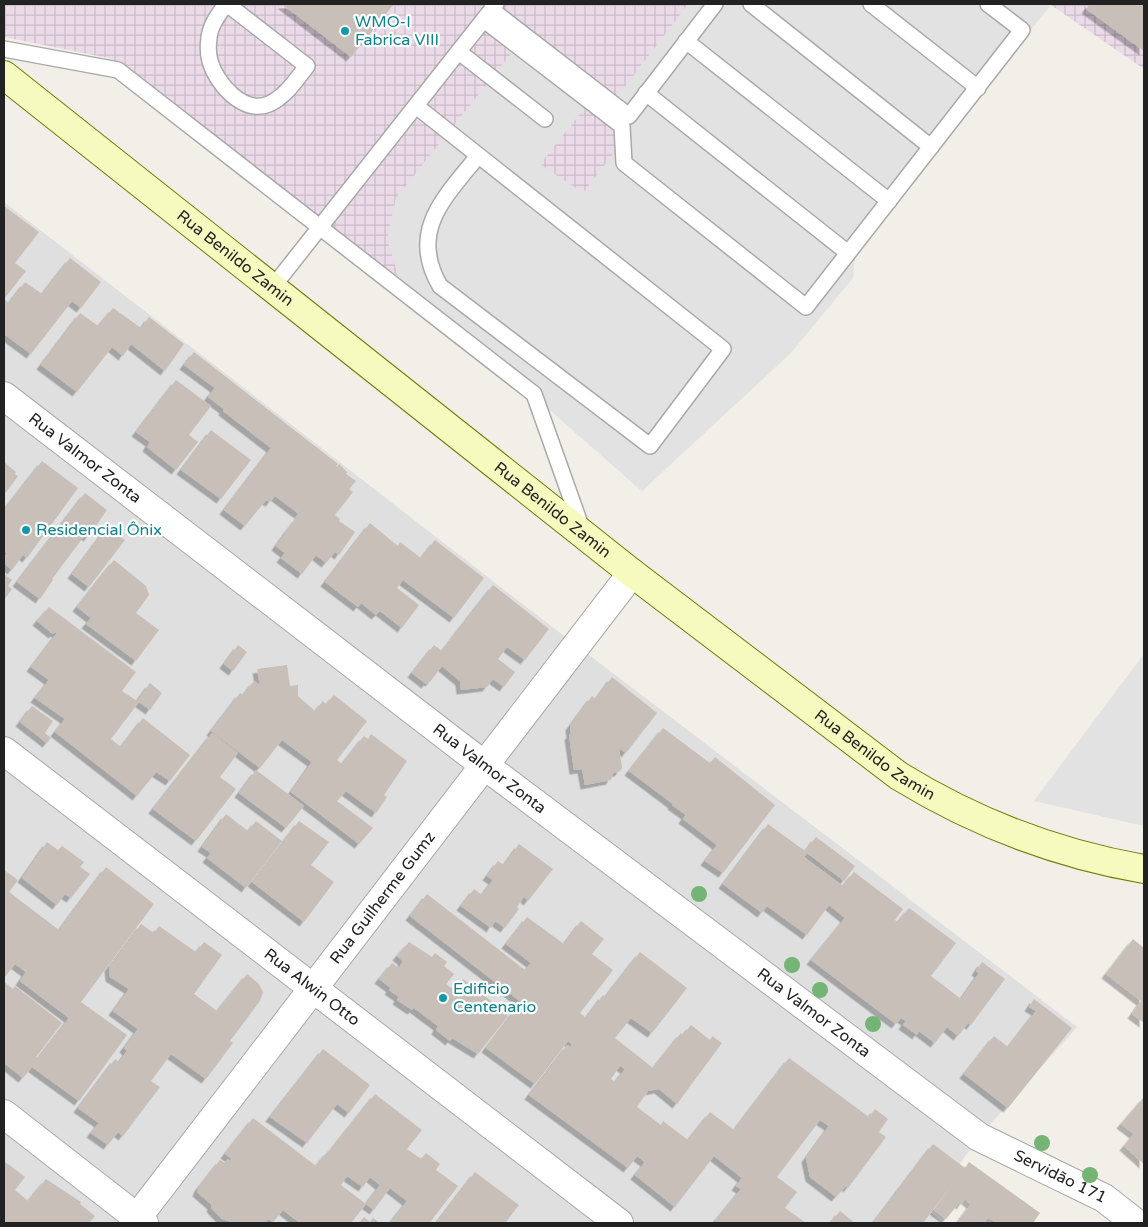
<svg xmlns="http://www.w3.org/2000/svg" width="1148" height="1227" viewBox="0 0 1148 1227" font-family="'Varela Round',sans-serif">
<defs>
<pattern id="industrial-grid" width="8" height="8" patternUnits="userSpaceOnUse" patternTransform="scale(1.25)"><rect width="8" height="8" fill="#ebdbe8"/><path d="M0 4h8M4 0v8" fill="none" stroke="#c9bcc7"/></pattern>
<filter id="shadow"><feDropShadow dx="-4.5" dy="4.5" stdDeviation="0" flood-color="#0004"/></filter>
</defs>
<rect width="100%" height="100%" fill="#f2efe9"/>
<!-- residential -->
<polygon fill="#e0dfdf" points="4,202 538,616 1077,1027 979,1137 928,1209 942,1223 4,1223"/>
<!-- industrial -->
<polygon fill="url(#industrial-grid)" points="4,4 1144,4 1144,69 1051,5 856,238 853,278 642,491 398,276 289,203 108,58 4,37"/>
<!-- parking -->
<g fill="#e2e2e2">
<polygon points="688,4 1051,5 856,238 853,278 791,353 642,491 398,276 387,238 396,198 518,45 592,99 540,164 583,193 626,137 596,116 627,84"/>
<polygon points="1144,654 1144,826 1034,801"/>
</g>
<!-- building -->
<g fill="#c7bfb8" fill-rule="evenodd" filter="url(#shadow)">
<polygon points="282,4 394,4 351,57"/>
<polygon points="1090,4 1144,4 1144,51 1086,9"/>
<polygon points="4,206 39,232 15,263 26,271 4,299"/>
<polygon points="70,258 101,282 81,308 72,301 31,354 4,334 4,299 9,303 25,282 42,294"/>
<polygon points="113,308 141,328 149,317 184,344 165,371 131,344 123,356 112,347 77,392 41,365 80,313 98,326"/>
<polygon points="194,352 338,464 336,466 337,467 339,464 347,472 346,474 356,481 349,489 353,492 335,515 340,519 339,521 355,532 339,555 335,552 326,563 316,555 302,574 281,558 285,553 276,546 288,529 304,509 303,509 299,514 275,496 270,502 266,500 245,526 224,510 271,448 223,411 224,409 208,397 215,388 184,365"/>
<polygon points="176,380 211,406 189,435 198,442 176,470 147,447 150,442 136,432"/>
<polygon points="211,430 251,460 221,499 181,470"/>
<polygon points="42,461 78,488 27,558 23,555 12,570 4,563 4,558 7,553 4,551 4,510"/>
<polygon points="4,462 16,472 15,474 18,476 4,495"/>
<polygon points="85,493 107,510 88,537 85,535 52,579 53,580 40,599 17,582"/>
<polygon points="370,523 398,546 400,542 421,558 435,540 484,578 454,618 403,580 397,588 419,605 402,628 380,611 376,615 361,603 358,607 325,582"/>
<polygon points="107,527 125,540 89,587 72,574"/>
<polygon points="114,560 146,586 149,595 136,613 159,630 136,661 86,624 91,618 77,607"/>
<polygon points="4,574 12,580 8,586 12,589 4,600"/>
<polygon points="493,585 549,629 525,660 507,647 498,659 515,672 504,687 493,679 487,687 461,690 460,681 442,666 430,682 428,681 426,684 412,673 434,645 442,651"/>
<polygon points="49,607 136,672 122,691 137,701 150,683 162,693 150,710 139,702 111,739 121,747 143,718 190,755 170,781 156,772 137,796 55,732 65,719 35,698 49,680 31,667 57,633 55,632 53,634 37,621"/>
<polygon points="238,645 247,652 233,671 224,664"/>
<polygon points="287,665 290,686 298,685 298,696 315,711 323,701 326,704 334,695 367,721 337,760 342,764 364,736 368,739 371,734 407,761 384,795 387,797 376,813 346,791 337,801 373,828 359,844 291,792 312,762 282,740 260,768 211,731 240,693 243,695 254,681 260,685 257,669"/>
<polygon points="612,677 657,713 626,753 619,748 622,768 619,772 613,773 611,780 585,785 582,769 574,770 569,735 571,734 570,726 592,696 596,699"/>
<polygon points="32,706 53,721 45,733 51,738 47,743 20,722"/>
<polygon points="663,728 710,763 715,757 775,805 723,873 705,861 717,845 683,819 686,815 672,805 673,804 629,771"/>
<polygon points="212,733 238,753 220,777 236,789 196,841 153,809"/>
<polygon points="256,770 304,806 286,828 239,793"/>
<polygon points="226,814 248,831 256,821 282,841 246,888 207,858 211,853 202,847"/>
<polygon points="299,821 329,842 311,865 334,882 304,922 252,882"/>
<polygon points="768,824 805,851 816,837 855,866 844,881 807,853 804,857 843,886 854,872 903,909 895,920 898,922 909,908 956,943 931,976 961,999 979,973 976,971 982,962 1005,979 971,1025 968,1023 958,1036 947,1027 935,1043 919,1031 917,1035 903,1025 906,1021 901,1018 896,1024 811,960 845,918 829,905 807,935 767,906 762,913 723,884"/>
<polygon points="47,842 58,850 62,846 84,862 80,867 90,874 71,898 65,894 57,905 22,878"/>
<polygon points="519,844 553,869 528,901 524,897 517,907 519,909 505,928 495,921 491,928 461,906 474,889 482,895 493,880 487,876 498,861 504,865"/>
<polygon points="106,867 154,904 81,1002 127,1035 79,1101 32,1067 23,1078 4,1063 4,982 13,989 15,986 62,1023 36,1057 38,1058 69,1018 20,981 26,972 15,964 4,978 4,870 18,880 9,892 59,930"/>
<path d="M427 894 525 970 531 963 506 944 527 917 564 944 581 921 604 939 592 954 613 970 580 1013 586 1018 603 995 605 997 640 952 687 988 652 1033 631 1018 615 1038 653 1068 681 1033 683 1035 691 1025 710 1040 712 1036 722 1043 677 1104 659 1089 648 1091 637 1107 661 1125 663 1121 688 1140 710 1112 734 1130 789 1058 869 1117 875 1109 888 1119 879 1132 886 1137 848 1188 846 1186 836 1197 810 1177 806 1158 829 1126 820 1120 777 1177 797 1192 785 1208 806 1223H718L715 1221 741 1189 736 1186 742 1178 714 1156 675 1207 635 1175 645 1162 637 1156 628 1168 529 1095 567 1045 570 1047 572 1044 568 1041 535 1084 486 1048 521 1002 410 916ZM620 1066 625 1069 615 1082 611 1079Z"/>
<polygon points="141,924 154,933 159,926 196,952 204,942 222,955 194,994 217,1011 247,974 259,984 263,992 260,1001 230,1041 233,1043 206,1079 171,1054 151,1081 160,1087 123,1136 118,1132 108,1145 91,1133 99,1123 78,1108 115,1059 119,1062 127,1051 124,1048 138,1029 113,1011 129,989 110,977 109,967"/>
<polygon points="1133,939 1144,948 1144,1023 1132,1014 1141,1001 1106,974"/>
<polygon points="409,942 432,957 435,953 447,962 444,966 454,974 446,984 454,990 463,979 473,986 475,983 486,991 484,995 508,1016 478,1054 452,1038 450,1041 436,1030 438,1026 414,1008 412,1010 397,1000 399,997 389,990 391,988 379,979 392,963 399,968 403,961 397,956"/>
<polygon points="1034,999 1072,1028 1008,1108 964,1074 994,1036 1008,1047 1036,1011 1029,1007"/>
<polygon points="323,1049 370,1085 349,1113 337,1104 307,1143 270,1117"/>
<path d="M375 1094 422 1130 407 1149 421 1159 426 1153 440 1164 436 1170 458 1186 431 1221 434 1223H390L407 1201 390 1188 374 1210 366 1204 351 1223H300L283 1210 273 1222 268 1219 265 1223H234L222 1219 214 1211 211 1207 212 1205 197 1192 199 1187 220 1160 225 1163 228 1159 229 1161 232 1159 225 1154 253 1118 316 1166 328 1151 329 1152ZM347 1176 363 1187 370 1177 380 1185 366 1204 341 1185Z"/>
<polygon points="1144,1097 1144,1164 1124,1146 1134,1134 1121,1124"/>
<polygon points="933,1144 965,1168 969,1162 1040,1213 1033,1223 996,1223 988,1217 984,1223 982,1221 980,1223 957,1223 971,1204 965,1199 961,1205 959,1203 946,1219 934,1210 957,1178 923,1223 873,1223"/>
<polygon points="4,1161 25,1177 15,1190 28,1201 46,1179 81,1202 80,1204 95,1216 89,1223 4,1223 4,1205 8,1200 4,1204"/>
<polygon points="475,1172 519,1205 505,1223 436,1223"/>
<polygon points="840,1211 855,1223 830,1223"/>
<polygon points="364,1217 370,1222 373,1218 380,1223 359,1223"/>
</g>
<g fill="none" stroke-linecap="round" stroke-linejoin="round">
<!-- service casing -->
<g stroke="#a9a9a9" stroke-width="18">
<g id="service">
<path d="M226 4C219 14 210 25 209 38 208 45 208 54 210 61 216 83 243 115 269 104 286 96 296 80 307 66L227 4"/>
<polyline points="751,4 931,147"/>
<polyline points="871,4 978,88"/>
<polyline points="492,10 629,116 715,4"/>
<polyline points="484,20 622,126 624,163 806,307 1022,30 988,4"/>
<polyline points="686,41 889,201"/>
<polyline points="4,49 118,70 534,394 582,529"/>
<polyline points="459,52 545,119"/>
<polyline points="646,93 848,253"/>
<path d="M416 106 723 349 650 446 440 286C408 231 445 197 478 156"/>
<polyline points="272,288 496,4"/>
</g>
</g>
<!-- minor casing -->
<g stroke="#a9a9a9" stroke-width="30">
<g id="minor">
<path id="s1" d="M4 396 484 765 979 1137 1104 1198 1136 1223"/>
<path id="s2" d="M4 751 619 1223"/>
<path id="s3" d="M133 1223 632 573"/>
</g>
</g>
<!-- tertiary casing -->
<g stroke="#a9a9a9" stroke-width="30">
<polyline id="tertiary" points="4,1114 144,1223"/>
</g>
<!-- secondary casing -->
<g stroke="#707d05" stroke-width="30">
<g id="secondary">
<path id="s4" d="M4 75 632 573 899 776C974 822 1057 854 1144 869"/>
</g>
</g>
<!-- service -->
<use href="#service" stroke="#fff" stroke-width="15"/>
<!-- minor -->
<use href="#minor" stroke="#fff" stroke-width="28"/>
<!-- tertiary -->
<use href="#tertiary" stroke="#fff" stroke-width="28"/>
<!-- secondary -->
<use href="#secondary" stroke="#f7fabf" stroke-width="28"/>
</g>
<!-- trees -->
<g fill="#74b475">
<circle cx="699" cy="894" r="8"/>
<circle cx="792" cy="965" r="8"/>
<circle cx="820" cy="990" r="8"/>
<circle cx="873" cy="1024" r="8"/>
<circle cx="1042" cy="1143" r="8"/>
<circle cx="1090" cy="1175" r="8"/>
</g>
<!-- markers -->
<g fill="#0f9aa8" stroke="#fff" stroke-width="2">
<circle cx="345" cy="31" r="5"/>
<circle cx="26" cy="530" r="5"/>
<circle cx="443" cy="998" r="5"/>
</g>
<g text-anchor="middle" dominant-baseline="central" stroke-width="4.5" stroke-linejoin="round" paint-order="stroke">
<!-- culture labels -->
<g font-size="16" fill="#0d838f" stroke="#fff" text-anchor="start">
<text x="355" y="22">WMO-I<tspan x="355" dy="18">Fabrica VIII</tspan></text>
<text x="36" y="530">Residencial Ônix</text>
<text x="453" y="989">Edificio<tspan x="453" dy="18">Centenario</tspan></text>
</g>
<!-- street labels -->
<g font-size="16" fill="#222" stroke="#fff">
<text stroke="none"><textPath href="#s4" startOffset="295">Rua Benildo Zamin</textPath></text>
<text stroke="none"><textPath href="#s1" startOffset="102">Rua Valmor Zonta</textPath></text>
<text stroke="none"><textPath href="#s4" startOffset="700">Rua Benildo Zamin</textPath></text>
<text stroke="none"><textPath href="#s4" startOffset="1105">Rua Benildo Zamin</textPath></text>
<text stroke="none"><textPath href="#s1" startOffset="612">Rua Valmor Zonta</textPath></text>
<text stroke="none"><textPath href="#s3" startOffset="410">Rua Guilherme Gumz</textPath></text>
<text stroke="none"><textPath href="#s2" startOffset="388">Rua Alwin Otto</textPath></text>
<text stroke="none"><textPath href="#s1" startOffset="1018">Rua Valmor Zonta</textPath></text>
<text stroke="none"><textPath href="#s1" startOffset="1315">Servidão 171</textPath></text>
</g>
</g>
<!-- border -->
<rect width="1148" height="1227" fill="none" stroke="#222222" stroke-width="10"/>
</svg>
